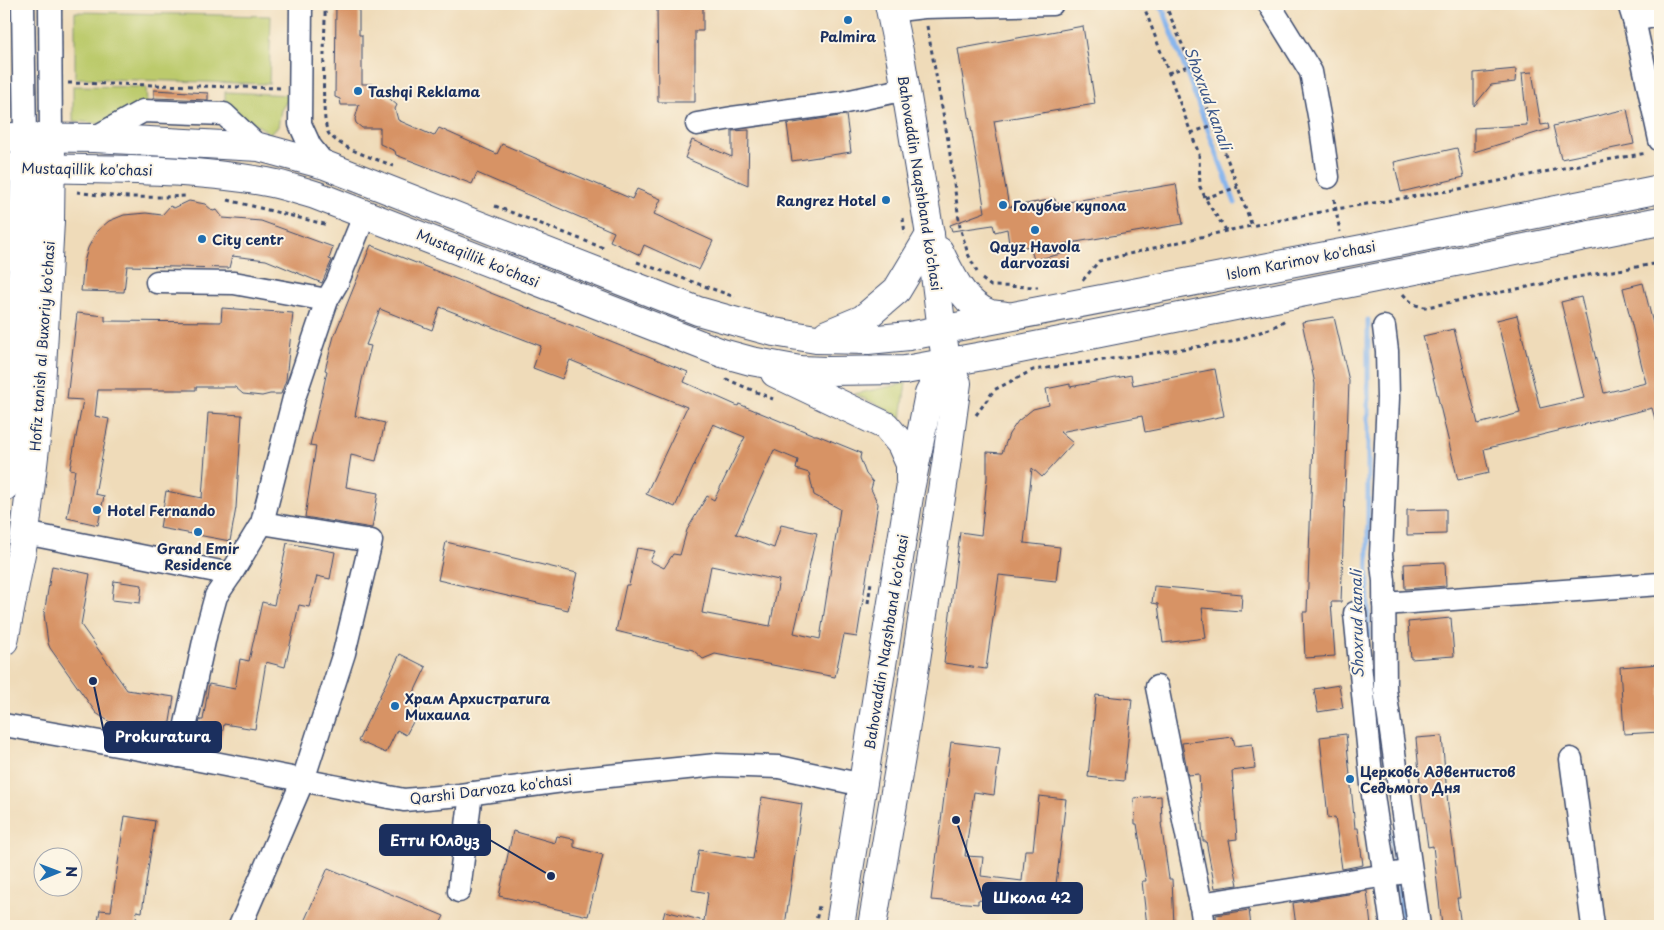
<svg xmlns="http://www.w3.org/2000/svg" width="1664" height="930" viewBox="0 0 1664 930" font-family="'Playpen Sans',sans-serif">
<rect width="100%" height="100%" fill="#fcf5e5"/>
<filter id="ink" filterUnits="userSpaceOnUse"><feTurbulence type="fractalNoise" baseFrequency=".02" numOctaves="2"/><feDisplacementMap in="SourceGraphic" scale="10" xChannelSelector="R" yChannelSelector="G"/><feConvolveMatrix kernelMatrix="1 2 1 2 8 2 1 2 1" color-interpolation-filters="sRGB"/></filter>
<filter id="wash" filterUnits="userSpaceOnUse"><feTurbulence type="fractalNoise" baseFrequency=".0096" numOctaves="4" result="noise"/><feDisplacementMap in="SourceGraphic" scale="20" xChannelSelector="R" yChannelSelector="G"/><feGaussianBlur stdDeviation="1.12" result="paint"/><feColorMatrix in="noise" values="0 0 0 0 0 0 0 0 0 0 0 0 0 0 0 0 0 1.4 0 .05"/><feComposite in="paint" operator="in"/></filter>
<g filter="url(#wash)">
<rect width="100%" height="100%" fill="#efdbb9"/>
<!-- green -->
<g fill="#bcca6c" stroke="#6c7c65">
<polygon points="75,12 271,16 269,84 75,78"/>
<polygon points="73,86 146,87 147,105 102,124 73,121"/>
<polygon points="225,92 291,95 281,110 278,127 270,133 225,106"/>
<polygon points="906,383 901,419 883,407 854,394"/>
</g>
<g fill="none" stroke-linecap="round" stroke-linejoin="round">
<!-- stream -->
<g stroke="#82b2ed" stroke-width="5">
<polyline points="1156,4 1163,9 1235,203"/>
<polyline points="1368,320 1368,636"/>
<polyline points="1382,773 1395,869"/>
<polyline points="1397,880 1404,926"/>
</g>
</g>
<g id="blocks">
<!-- building -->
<g fill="#d79365" fill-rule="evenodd">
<polygon points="336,4 359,4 359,35 362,35 362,84 372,84 397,105 395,109 398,120 434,136 439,128 497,154 502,144 632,199 637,189 661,199 654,214 713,241 699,270 644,245 640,255 610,241 614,232 477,173 472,184 396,155 395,151 380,144 380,128 362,128 356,123 355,119 359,105 341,105 340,99 335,97"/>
<polygon points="657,4 703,4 703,31 695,31 695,102 658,102"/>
<polygon points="1083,26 1095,104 994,121 1009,207 1055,199 1056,204 1176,184 1183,224 1064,244 1066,253 1034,260 1030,246 1016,249 1009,244 1007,229 995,232 993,225 952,231 950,225 985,212 958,49"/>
<polygon points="1516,69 1515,82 1491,85 1474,106 1474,73"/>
<polygon points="1532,72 1541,125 1548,124 1549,129 1474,152 1474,128 1527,125 1522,73"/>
<polygon points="154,90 208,93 208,100 154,98"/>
<polygon points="1627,109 1634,144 1561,159 1553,126"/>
<polygon points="846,115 851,152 792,161 787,124"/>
<polygon points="749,130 748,185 685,158 692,140 732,157 732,131"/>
<polygon points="1457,148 1464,177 1401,192 1394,162"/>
<polygon points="189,201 205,204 213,211 217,210 223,218 261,221 333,247 329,259 332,260 322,283 266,260 232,256 229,268 127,266 124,292 81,291 84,262 88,248 97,231 109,221 124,215 146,213 162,215 170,206 174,208"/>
<path d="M371 245 688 372 684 382 738 406 739 404 814 435H817L861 453 860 458 866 474 873 482 871 489 878 504 857 637 844 635 835 677 715 654 703 659 693 650 616 631 626 585H629L637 548 655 551 650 561 664 568 673 554 680 555 687 530 707 496 714 500 745 437 713 424 675 507 646 494 687 407 570 360 562 379 533 368 541 346 440 307 432 330 380 309 366 345 371 346 362 380 355 416 385 423 376 461 351 455 346 487 378 493 372 528 305 517 316 446 310 445 322 394 327 371 325 370 334 336ZM774 450 798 460 796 469 809 473 814 495 840 509 820 639 794 633 817 533 781 525 774 548 736 534ZM711 566 779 580 770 626 702 613Z"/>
<polygon points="1643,283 1660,352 1660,418 1655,419 1652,408 1484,449 1489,473 1458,480 1423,336 1454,329 1478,424 1520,413 1497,320 1517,315 1540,408 1584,398 1561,302 1581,297 1604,393 1646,383 1623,288"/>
<polygon points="222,308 293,313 286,380 281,394 270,394 262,396 243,394 235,387 196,387 196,390 98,390 95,416 109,419 95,494 104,496 98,525 67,518 75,470 70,469 83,400 67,399 77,313 105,316 105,321 221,322"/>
<polygon points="1334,317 1349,381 1341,602 1331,602 1335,656 1305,658 1303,612 1307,612 1315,384 1302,322"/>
<polygon points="1215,369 1224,416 1145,432 1142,416 1060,432 1073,443 1042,477 1032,468 1024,543 1060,547 1056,581 999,575 986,669 944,663 960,532 981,535 987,478 987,452 1002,453 1009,434 1018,421 1033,409 1049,405 1046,389 1070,384 1070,387 1131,375 1133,385"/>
<polygon points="208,413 242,415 236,508 230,541 160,528 166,491 202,498"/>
<polygon points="1446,509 1446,534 1407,535 1407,510"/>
<polygon points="446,542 577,573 568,610 438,580"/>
<polygon points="287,543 335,552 330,579 317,576 309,607 299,605 285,667 266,662 255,729 224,724 219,750 195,746 200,720 203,720 209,684 235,689 240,659 249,661 262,602 274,605"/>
<polygon points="1445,562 1446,586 1405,589 1404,564"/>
<polygon points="52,566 90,574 81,625 127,690 174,697 168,734 119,728 96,713 50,648 48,643 44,614"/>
<polygon points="114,581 142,585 140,603 112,600"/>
<polygon points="1154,586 1242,594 1241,611 1202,608 1206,638 1163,643 1158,604 1152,603"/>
<polygon points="1451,618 1454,656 1411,659 1408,622"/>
<polygon points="400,654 426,667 409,703 420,709 406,735 397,730 386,753 358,741"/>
<polygon points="1660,664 1660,732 1624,734 1620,667"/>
<polygon points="1339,685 1343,708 1318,712 1314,689"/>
<polygon points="1096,695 1132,699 1124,781 1088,777"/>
<polygon points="1346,734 1355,828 1358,828 1363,865 1342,869 1335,817 1328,818 1320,737"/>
<polygon points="1442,736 1448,806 1460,898 1457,898 1461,926 1442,926 1433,846 1428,847 1421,796 1416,738"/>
<polygon points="1233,737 1235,746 1252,744 1255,768 1232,771 1237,839 1229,840 1238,885 1215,888 1206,841 1203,841 1199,774 1188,775 1182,743"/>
<polygon points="951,742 1000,748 994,795 974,792 965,856 983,857 981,876 1022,881 1025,850 1033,850 1039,796 1066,799 1056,885 1060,885 1057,909 978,900 978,904 931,900"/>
<polygon points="1161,796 1162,823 1161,823 1169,879 1172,879 1174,926 1147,926 1142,881 1146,881 1137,824 1135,824 1134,798"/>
<polygon points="762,797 802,804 785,926 661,926 665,911 704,921 708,893 692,890 699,850 753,859"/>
<polygon points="125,816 155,821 142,912 137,911 135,926 97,926 100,910 111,911"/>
<polygon points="513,831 555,843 557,836 574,839 574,847 603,855 588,916 499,896"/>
<polygon points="328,868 444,916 439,926 302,926"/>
<polygon points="1367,891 1371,926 1340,926 1340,922 1312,926 1296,926 1293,903"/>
<polygon points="1249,910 1251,926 1217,926 1216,915"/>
</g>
</g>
</g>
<g filter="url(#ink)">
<use href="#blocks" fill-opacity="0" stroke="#3b496c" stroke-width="1"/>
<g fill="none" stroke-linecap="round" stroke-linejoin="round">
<!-- minor casing -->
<g stroke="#3b496c" stroke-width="25">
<g id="minor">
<polyline points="23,4 25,137"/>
<polyline points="50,4 51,137"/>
<polyline points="301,4 300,124 310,146 325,165"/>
<polyline points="1269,4 1311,72 1320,121 1328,177"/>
<polyline points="1629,4 1634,20 1660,140"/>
<polyline points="890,11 924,7 1052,4"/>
<polyline points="1634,20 1660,15"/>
<polyline points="697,124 732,118 841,103 906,89"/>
<polyline points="94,138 143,111 224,114 259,147"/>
<polyline points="4,259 23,249"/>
<polyline points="157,282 234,283 327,300"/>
<polyline points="1384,327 1387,351 1388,398 1381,555 1384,581 1385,690 1419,926"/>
<polyline points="25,533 231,574"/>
<polyline points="1384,604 1660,584"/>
<polyline points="1355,613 1373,795 1392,926"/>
<polyline points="1157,687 1200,899 1204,926"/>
<polyline points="4,725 179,756 404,800 460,795 570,780 716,765 779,767 863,785"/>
<polyline points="179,756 206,632 216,596 231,574 262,523 294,398 327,300 337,283 365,214"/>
<polyline points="1571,759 1593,926"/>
<polyline points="459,891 471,793"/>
<polyline points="1200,904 1400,873"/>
<polyline points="240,926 303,780 344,653 371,541 262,523"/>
</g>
</g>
<!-- major casing -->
<g stroke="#3b496c" stroke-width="30">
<g id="major">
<polyline points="4,137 94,138 259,147 325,165 698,311 737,322 774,332 816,339 868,340 909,336 1378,246 1660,189"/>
<path d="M4 167C92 171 180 166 267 182 283 185 299 190 315 195L722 353 751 361 800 370 827 371 905 370 1005 352 1660 221"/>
<path d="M939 251C951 274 963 304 990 314 995 315 1001 315 1006 316"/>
<polyline points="827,334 863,319 897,290 930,235"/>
<polyline points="775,373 886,426 901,444 910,464 910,480"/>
<polyline points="4,487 15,406 23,257 25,150"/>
<polyline points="4,641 25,533 40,405 50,221 51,150"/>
<polyline points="840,926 910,490 929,394 946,362"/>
<polyline points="872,926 901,757 946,465 957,383 946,362 930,235 901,61 889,4"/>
</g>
</g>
<!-- path -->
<g stroke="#3b496c" stroke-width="3" stroke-dasharray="4 4" stroke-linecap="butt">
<path d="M325 4C326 25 319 122 329 134 343 150 374 158 394 166"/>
<polyline points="1143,4 1199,154 1200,187 1209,205 1226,230"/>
<polyline points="1165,4 1191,65 1238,187 1252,226"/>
<polyline points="927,26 948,140 960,227 968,254 978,274"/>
<polyline points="1168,73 1191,65"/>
<polyline points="68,83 282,88"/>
<polyline points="1191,133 1213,125"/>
<path d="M77 192C114 198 150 198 187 196"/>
<polyline points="1205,198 1238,187"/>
<polyline points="1334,199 1340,232"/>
<polyline points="228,200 328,225"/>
<polyline points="495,206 606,249"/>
<polyline points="903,218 905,234"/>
<polyline points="637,262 735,297"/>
<polyline points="982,279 991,286 1038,287"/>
<polyline points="1083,280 1099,261 1226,231 1336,209 1454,190 1584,164 1647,153"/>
<path d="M1403 294C1410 302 1416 307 1427 307L1577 277 1660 263"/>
<polyline points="726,379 773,399"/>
<polyline points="976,415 994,390 1033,370 1231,342 1272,328 1287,319"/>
<polyline points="868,603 871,582"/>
<polyline points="815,926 819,906"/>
</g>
<!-- minor -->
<use href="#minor" stroke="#fff" stroke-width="22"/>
<!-- major -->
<use href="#major" stroke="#fff" stroke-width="28"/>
</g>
</g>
<!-- markers -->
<g fill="#1f6fb2" stroke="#fcf5e5" stroke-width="2">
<circle cx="848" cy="20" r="5"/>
<circle cx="358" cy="91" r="5"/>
<circle cx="886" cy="200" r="5"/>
<circle cx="1003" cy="205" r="5"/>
<circle cx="1035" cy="230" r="5"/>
<circle cx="202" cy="239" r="5"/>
<circle cx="97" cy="510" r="5"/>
<circle cx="198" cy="532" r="5"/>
<circle cx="395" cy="706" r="5"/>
<circle cx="1350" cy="779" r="5"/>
</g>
<g text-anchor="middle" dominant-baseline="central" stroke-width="4" stroke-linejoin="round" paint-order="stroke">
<!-- poi labels -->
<g font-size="14" font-weight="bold" fill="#1b2f5e" stroke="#fcf5e5" text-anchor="start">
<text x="848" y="36" text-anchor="middle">Palmira</text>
<text x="368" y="91">Tashqi Reklama</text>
<text x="876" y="200" text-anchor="end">Rangrez Hotel</text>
<text x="1013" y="205">Голубые купола</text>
<text x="212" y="239">City centr</text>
<text x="1035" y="246" text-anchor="middle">Qayz Havola<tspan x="1035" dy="16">darvozasi</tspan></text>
<text x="107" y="510">Hotel Fernando</text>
<text x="198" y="548" text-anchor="middle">Grand Emir<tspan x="198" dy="16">Residence</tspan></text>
<text x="405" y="698">Храм Архистратига<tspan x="405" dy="16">Михаила</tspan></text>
<text x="1360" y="771">Церковь Адвентистов<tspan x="1360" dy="16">Седьмого Дня</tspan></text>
</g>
<!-- street labels -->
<g font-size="14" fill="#1b2f5e" stroke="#fcf5e5">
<text transform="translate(87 169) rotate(1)">Mustaqillik ko'chasi</text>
<text transform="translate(920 183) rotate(81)">Bahovaddin Naqshband ko'chasi</text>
<text transform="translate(478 258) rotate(22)">Mustaqillik ko'chasi</text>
<text transform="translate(1301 260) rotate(-11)">Islom Karimov ko'chasi</text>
<text transform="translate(42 346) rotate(-86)">Hofiz tanish al Buxoriy ko'chasi</text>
<text transform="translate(886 642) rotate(-81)">Bahovaddin Naqshband ko'chasi</text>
<text transform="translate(491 789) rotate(-7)">Qarshi Darvoza ko'chasi</text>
</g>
<!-- water labels -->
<g font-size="15" font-style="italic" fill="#3a5689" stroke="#fcf5e5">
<text transform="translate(1209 98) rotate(70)">Shoxrud kanali</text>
<text transform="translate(1356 624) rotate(-91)">Shoxrud kanali</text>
</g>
</g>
<!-- callouts -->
<path fill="none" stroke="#1b2f5e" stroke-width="2" d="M93 681L105 737M551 876L490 840M956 820L983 898"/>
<g fill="#1b2f5e" stroke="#fcf5e5" stroke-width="2">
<circle cx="93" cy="681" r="5"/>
<circle cx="551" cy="876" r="5"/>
<circle cx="956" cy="820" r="5"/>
</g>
<g fill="#1b2f5e" stroke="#1b2f5e" stroke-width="2">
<rect x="105" y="722" width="116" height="30" rx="5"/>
<rect x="380" y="825" width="110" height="30" rx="5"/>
<rect x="983" y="883" width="99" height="30" rx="5"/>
</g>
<g font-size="15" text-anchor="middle" font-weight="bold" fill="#fff">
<text x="163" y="742">Prokuratura</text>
<text x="435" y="846">Етти Юлдуз</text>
<text x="1032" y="903">Школа 42</text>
</g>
<!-- margin -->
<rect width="1664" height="930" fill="none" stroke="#fcf5e5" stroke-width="20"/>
<!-- north arrow -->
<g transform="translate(58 872) rotate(89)"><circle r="24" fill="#fcf5e5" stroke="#a2a6af"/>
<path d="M0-4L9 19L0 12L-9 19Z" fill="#1f6fb2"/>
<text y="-8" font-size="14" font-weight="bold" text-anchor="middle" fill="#1b2f5e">N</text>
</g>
</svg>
